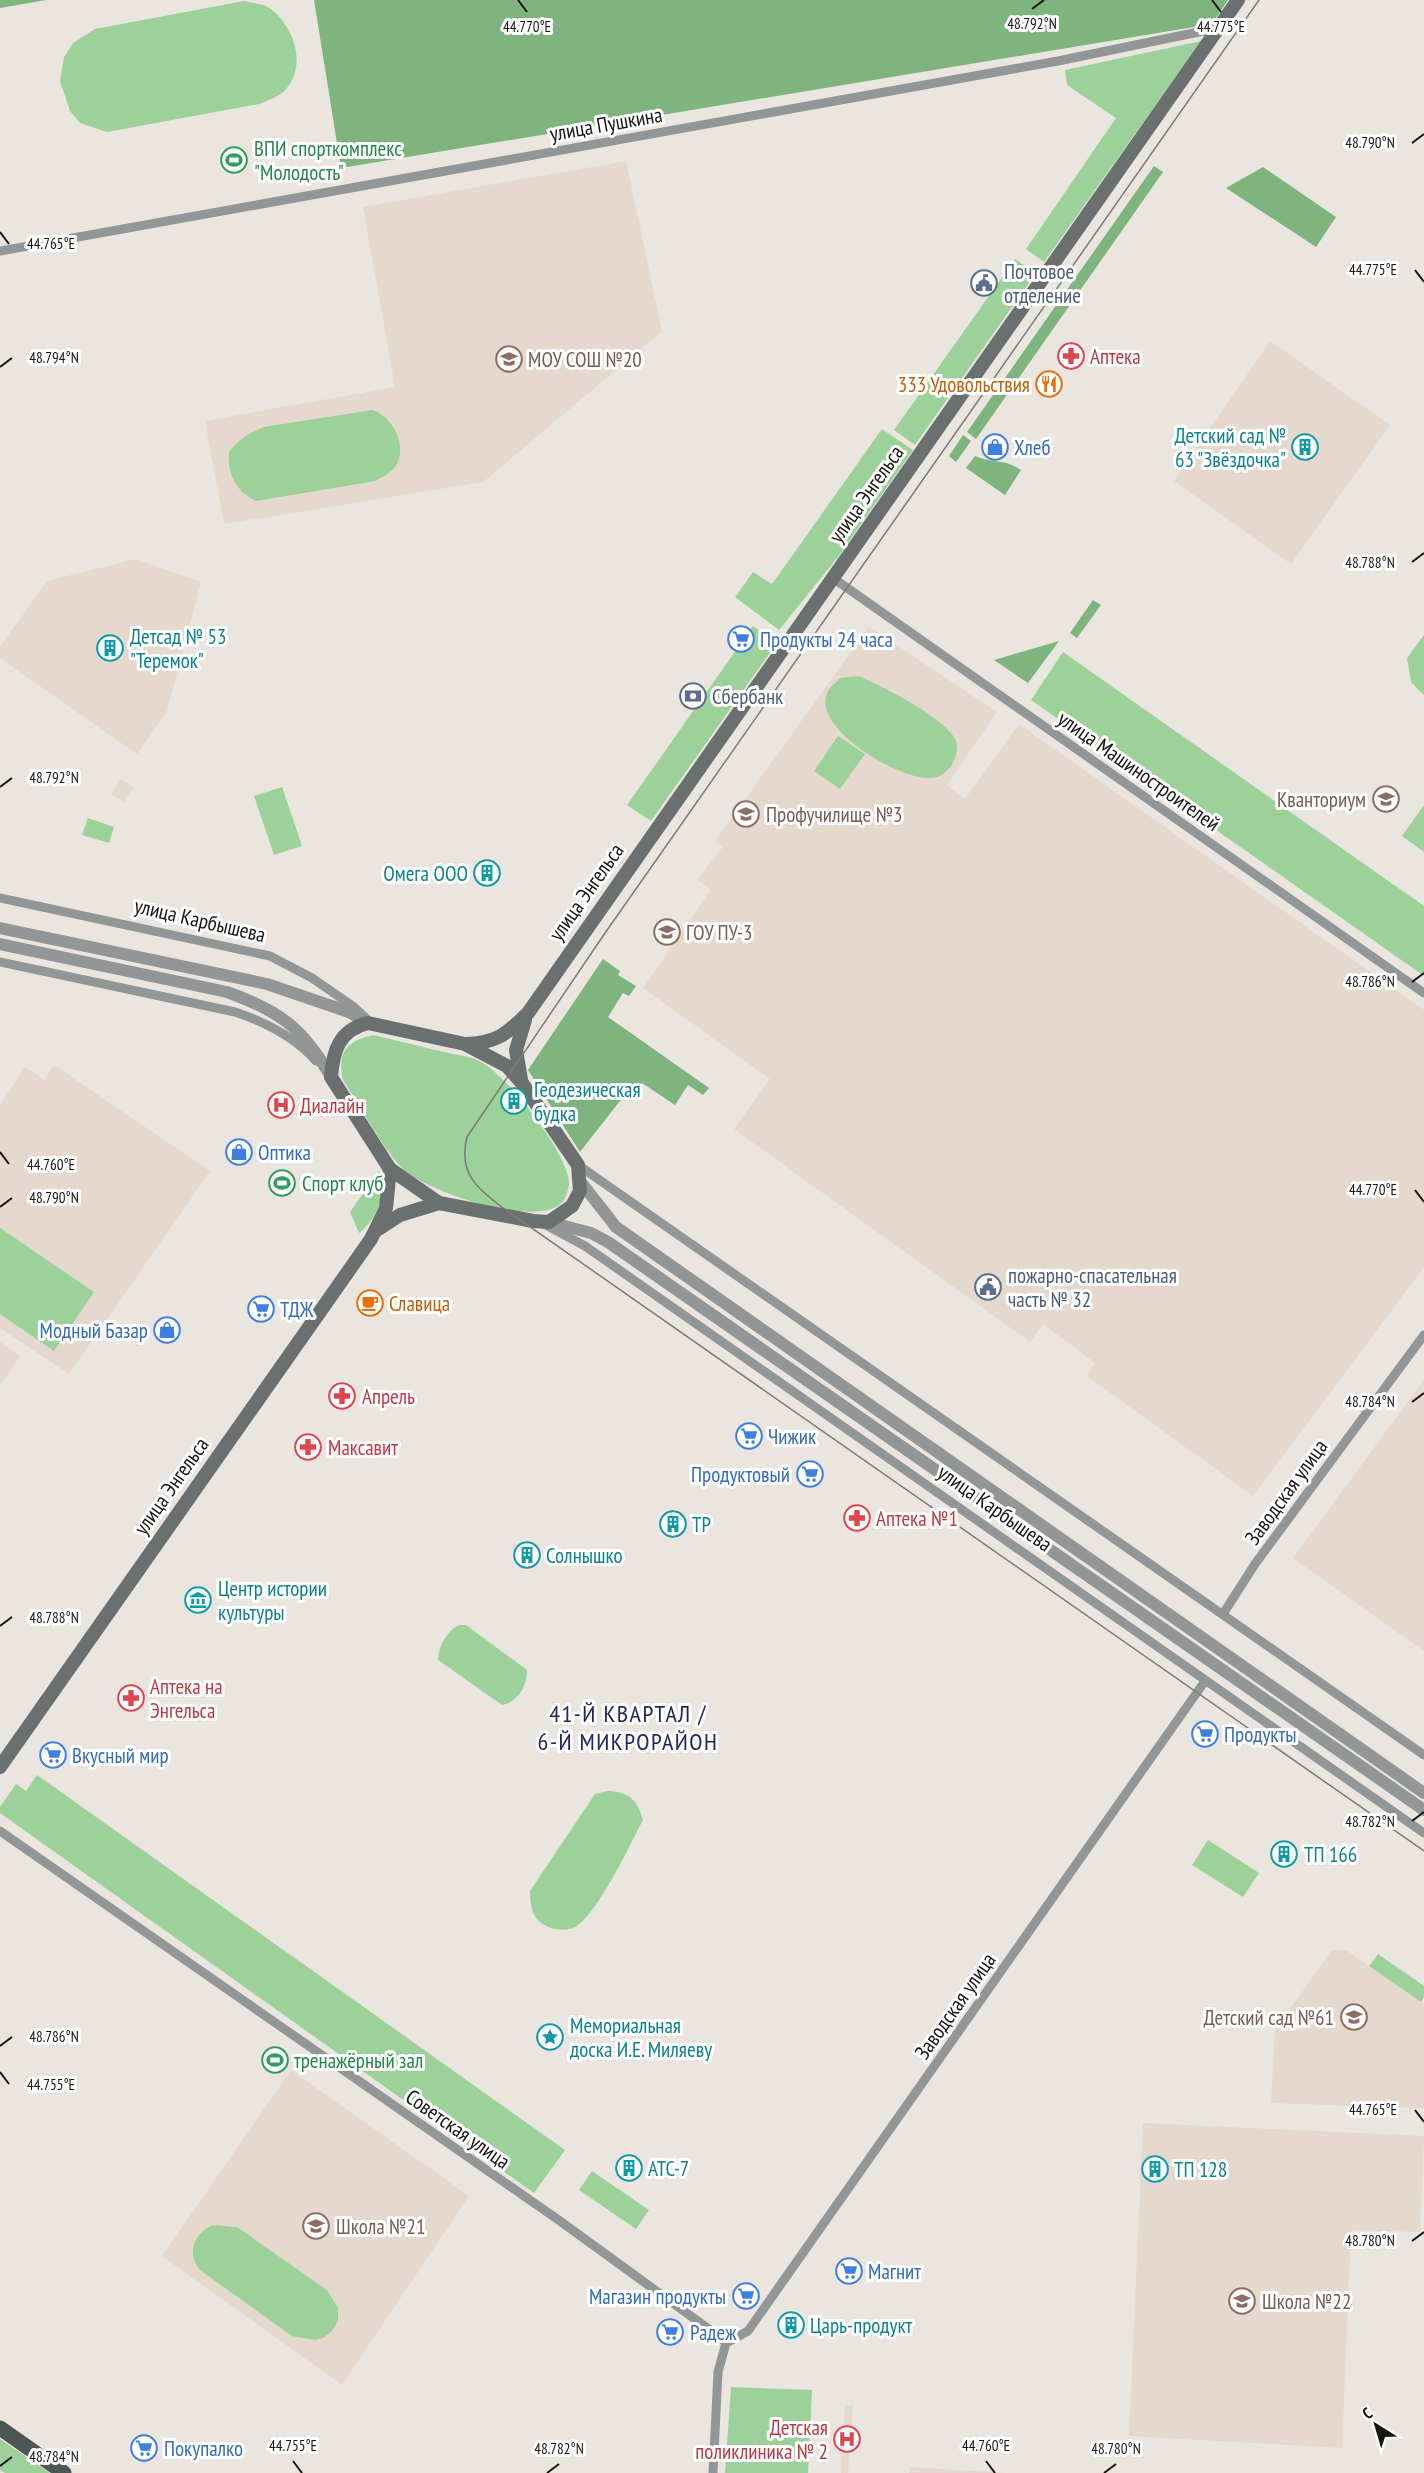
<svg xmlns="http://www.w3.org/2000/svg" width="1424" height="2473" viewBox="0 0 1424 2473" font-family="'PT Sans Narrow',sans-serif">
<rect width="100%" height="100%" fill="#ebe5df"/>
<!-- built -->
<g fill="#e5d8cc">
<polygon points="626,161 662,331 483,482 224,524 205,421 395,387 363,207"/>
<polygon points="1270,341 1390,425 1291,564 1174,481"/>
<polygon points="136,559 201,582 167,711 137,754 0,658 0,647 47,581"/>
<polygon points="869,627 997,712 947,785 965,799 1019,724 1424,1010 1424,1267 1253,1496 1087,1376 1095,1363 1043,1324 1030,1342 734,1129 770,1079 643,988 711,890 697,880 723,847 715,841"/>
<polygon points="121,779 134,788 124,802 111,794"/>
<polygon points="54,1065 210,1171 69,1374 0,1328 0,1105 25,1067 44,1080"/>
<polygon points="0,1342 20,1356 0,1386"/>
<polygon points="1424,1380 1424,1651 1293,1558"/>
<polygon points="1332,1950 1347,1951 1424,2004 1424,2108 1271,2103 1275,2030"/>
<polygon points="291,2070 469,2196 342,2385 162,2256"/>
<polygon points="1143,2123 1424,2136 1420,2232 1351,2230 1342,2448 1129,2436"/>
<polygon points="845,2405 853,2405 848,2473 841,2473"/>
<polygon points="909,2467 1006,2473 909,2473"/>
</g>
<!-- green -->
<g fill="#9cd29a">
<path d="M244 1C252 3 265 4 271 9 293 26 307 63 287 88 281 96 269 100 259 104L107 132 80 123 70 111 60 81 64 57 73 43 95 29Z"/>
<polygon points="1201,41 1044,262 1026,249 1116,118 1067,85 1065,70"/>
<polygon points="1015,259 1036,273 915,445 894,430"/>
<path d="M372 410C392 416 407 443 397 464 393 472 382 477 375 481L256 501C236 491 227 475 229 452 239 439 249 433 264 427Z"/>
<polygon points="882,429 913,450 838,557 779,630 735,597 753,572 772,584"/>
<polygon points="753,626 777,643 651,821 627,805"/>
<polygon points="1424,635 1424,695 1411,682 1407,658"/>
<polygon points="1063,652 1424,906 1424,976 1031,700"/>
<path d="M858 676C879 684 949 720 956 741 959 748 956 756 953 763 947 773 939 779 927 778 898 778 809 728 828 691 830 687 837 682 840 678Z"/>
<polygon points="838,736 865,754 840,789 814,771"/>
<polygon points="282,787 302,846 274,855 254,796"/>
<polygon points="1424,805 1424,852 1402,836"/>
<polygon points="88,818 114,827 109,843 82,835"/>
<path d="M373 1035C398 1041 423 1047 448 1053 458 1055 470 1056 479 1061 506 1073 568 1154 569 1182 570 1186 566 1196 564 1200 543 1232 423 1191 401 1167 380 1144 361 1107 343 1080 337 1053 346 1041 373 1035Z"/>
<path d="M379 1171C390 1191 375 1221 359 1233L350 1212Z"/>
<polygon points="0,1228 94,1292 54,1351 0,1314"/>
<path d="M459 1625H466L527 1670C528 1685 517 1703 502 1705L438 1660C438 1647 447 1631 459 1625Z"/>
<polygon points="37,1775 565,2150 534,2193 0,1813 0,1807 16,1784 26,1791"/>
<path d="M607 1791C628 1791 638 1800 643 1820 630 1844 597 1917 573 1928 566 1931 553 1930 546 1926 532 1919 530 1905 530 1891L595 1794Z"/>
<polygon points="1208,1840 1259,1873 1243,1897 1192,1865"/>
<polygon points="1378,1954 1424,1986 1424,1997 1421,2002 1369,1966"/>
<polygon points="592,2171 649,2210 636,2229 579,2190"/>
<path d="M213 2225 237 2227 327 2290 338 2308V2321L332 2331 323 2338 315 2340 292 2336 200 2270C186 2253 194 2233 213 2225Z"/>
<polygon points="731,2387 812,2390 808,2473 725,2473"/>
<polygon points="0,2439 50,2473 5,2473 0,2470"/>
</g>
<!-- forest -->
<g fill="#7eb47d">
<polygon points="0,0 46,0 0,8"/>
<polygon points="314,0 1228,0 1212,24 341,168"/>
<polygon points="1154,166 1163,172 976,439 967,432"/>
<polygon points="1263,167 1336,217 1316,247 1226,188"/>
<polygon points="963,435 971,441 956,462 949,456"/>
<path d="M975 456C993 464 1003 458 1021 470L1005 495 966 468Z"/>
<polygon points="1093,600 1101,605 1077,638 1070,633"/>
<polygon points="1059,641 1028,683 994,660"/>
<polygon points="603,959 620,971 618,975 636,986 629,996 623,993 608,1017 709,1088 703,1095 688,1085 675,1105 642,1083 635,1091 630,1088 580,1152 528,1070"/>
</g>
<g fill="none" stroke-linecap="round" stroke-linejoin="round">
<!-- minor -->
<g stroke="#929696" stroke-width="9">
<polyline points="0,251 1058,61 1218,28"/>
<polyline points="833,578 1424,993"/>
<polyline points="0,898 270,956 312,978 354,1007 367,1019"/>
<path d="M0 962 235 1012C265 1022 295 1037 316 1061"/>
<polyline points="578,1165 1424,1755"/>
<polyline points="544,1224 585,1246 1424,1833"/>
<polyline points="1223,1614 1255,1564 1424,1335"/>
<polyline points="0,1831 560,2221 721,2338 726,2343 718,2372 713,2473"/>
<polyline points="726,2343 748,2331 1205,1681"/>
</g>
<!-- tertiary -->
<g stroke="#929696" stroke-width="12">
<polyline points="0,928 267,984 349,1012 368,1023"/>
<path d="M0 944 227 992C280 1011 303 1028 331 1077"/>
<polyline points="580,1181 616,1227 1424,1793"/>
<polyline points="549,1222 591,1233 608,1242 1424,1810"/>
</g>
<!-- secondary -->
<g stroke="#6a7070" stroke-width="14">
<path d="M368 1023 465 1044 507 1066 522 1083 578 1165 580 1191 572 1206 549 1222 533 1221 439 1203 390 1169 331 1077C333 1051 339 1030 368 1023Z"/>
<path d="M465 1044C496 1043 506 1035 528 1013L1238 0"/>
<polyline points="521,1080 516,1050 525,1020"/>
<polyline points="377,1230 400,1215 439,1203"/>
<polyline points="0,1767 371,1239 386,1208 390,1169"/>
</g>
<!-- primary -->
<polyline stroke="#4e5555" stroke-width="15" points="0,2428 64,2473"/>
<!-- tram -->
<path stroke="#7e7a76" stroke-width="1.5" d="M1259 0 603 936 467 1137C458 1173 476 1187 503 1208L1424 1851"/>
</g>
<!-- ticks -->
<path fill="none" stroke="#161412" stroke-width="2" d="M518 0 527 12M1212 0 1221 12M1032 9 1044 0M1412 143 1424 134M0 232 9 244M1415 270 1424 282M0 367 12 358M1412 562 1424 553M0 787 12 778M1412 982 1424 973M0 1152 9 1164M1415 1190 1424 1202M0 1207 12 1198M1412 1402 1424 1393M0 1626 12 1617M1412 1821 1424 1812M0 2046 12 2037M0 2072 9 2084M1415 2110 1424 2122M1412 2241 1424 2232M293 2461 302 2473M986 2461 995 2473M0 2466 12 2457M547 2473 559 2464M1104 2473 1116 2464"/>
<!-- icons -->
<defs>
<g id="stadium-ring" transform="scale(1.35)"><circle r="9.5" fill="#fff" stroke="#2e9e5b" stroke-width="1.5"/><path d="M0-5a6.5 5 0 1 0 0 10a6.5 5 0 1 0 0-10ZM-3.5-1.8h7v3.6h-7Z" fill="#2e9e5b"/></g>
<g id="civic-ring" transform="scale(1.35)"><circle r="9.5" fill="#fff" stroke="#5c6f8a" stroke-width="1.5"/><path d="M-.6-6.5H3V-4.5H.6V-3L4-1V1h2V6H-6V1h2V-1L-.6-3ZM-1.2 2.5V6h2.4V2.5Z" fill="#5c6f8a"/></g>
<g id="pharmacy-ring" transform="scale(1.35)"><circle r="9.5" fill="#fff" stroke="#e0444e" stroke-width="1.5"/><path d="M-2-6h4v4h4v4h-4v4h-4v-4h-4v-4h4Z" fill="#e0444e"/></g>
<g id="school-ring" transform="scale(1.35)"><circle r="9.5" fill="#fff" stroke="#8d6e63" stroke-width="1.5"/><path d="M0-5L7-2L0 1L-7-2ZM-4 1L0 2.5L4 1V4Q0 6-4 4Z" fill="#8d6e63"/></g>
<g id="restaurant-ring" transform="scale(1.35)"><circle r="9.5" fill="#fff" stroke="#e8710a" stroke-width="1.5"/><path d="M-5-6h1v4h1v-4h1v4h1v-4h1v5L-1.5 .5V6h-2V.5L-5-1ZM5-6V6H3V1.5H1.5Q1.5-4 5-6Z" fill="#e8710a"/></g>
<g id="shop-ring" transform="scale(1.35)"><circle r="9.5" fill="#fff" stroke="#3f7fe0" stroke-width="1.5"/><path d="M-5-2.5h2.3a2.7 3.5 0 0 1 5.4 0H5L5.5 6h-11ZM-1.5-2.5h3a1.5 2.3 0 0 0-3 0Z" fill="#3f7fe0"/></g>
<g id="building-ring" transform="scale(1.35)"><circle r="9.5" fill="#fff" stroke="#0f9aa8" stroke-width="1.5"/><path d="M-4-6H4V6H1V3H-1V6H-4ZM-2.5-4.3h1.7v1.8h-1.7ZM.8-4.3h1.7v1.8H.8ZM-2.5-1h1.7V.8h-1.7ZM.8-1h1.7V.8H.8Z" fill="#0f9aa8"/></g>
<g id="supermarket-ring" transform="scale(1.35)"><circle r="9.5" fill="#fff" stroke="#3f7fe0" stroke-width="1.5"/><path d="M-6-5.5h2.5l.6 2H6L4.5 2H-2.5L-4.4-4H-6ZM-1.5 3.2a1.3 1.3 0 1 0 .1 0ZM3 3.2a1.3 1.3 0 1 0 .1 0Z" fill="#3f7fe0"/></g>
<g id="bank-ring" transform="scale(1.35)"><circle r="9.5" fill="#fff" stroke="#5c6f8a" stroke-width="1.5"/><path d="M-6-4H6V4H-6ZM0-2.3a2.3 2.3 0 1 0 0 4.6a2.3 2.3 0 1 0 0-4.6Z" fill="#5c6f8a"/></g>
<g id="university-ring" transform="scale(1.35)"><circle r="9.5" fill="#fff" stroke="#8d6e63" stroke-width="1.5"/><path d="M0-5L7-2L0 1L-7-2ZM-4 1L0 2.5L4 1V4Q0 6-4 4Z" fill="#8d6e63"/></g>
<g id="hospital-ring" transform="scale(1.35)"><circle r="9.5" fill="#fff" stroke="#e0444e" stroke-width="1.5"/><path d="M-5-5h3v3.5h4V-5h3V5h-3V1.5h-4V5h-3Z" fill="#e0444e"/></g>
<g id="cafe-ring" transform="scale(1.35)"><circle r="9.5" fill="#fff" stroke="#e8710a" stroke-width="1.5"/><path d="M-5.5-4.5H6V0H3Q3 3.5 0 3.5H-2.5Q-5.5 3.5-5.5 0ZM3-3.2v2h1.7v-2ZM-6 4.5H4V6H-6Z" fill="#e8710a"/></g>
<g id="museum-ring" transform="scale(1.35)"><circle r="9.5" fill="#fff" stroke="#0f9aa8" stroke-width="1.5"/><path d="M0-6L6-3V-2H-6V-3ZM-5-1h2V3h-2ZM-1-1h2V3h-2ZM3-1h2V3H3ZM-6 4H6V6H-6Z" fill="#0f9aa8"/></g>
<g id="sight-ring" transform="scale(1.35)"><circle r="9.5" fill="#fff" stroke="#0f9aa8" stroke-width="1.5"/><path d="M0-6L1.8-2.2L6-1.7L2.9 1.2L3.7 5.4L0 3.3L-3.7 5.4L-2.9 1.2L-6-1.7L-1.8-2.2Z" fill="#0f9aa8"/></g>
</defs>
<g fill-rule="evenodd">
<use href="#stadium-ring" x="234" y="160"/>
<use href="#civic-ring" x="984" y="283"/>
<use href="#pharmacy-ring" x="1071" y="356"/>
<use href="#school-ring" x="509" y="359"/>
<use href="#restaurant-ring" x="1049" y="384"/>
<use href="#shop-ring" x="995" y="447"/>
<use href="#building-ring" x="1305" y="447"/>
<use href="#supermarket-ring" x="741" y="639"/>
<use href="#building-ring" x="110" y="648"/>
<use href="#bank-ring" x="693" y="696"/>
<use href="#university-ring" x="1386" y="799"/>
<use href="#school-ring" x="746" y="814"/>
<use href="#building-ring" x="487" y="873"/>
<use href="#university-ring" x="667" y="932"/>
<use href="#building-ring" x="514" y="1101"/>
<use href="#hospital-ring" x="281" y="1105"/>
<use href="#shop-ring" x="239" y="1152"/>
<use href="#stadium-ring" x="282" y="1183"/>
<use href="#civic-ring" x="988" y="1287"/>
<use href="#cafe-ring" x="370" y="1303"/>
<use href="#supermarket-ring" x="261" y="1309"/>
<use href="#shop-ring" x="167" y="1330"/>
<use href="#pharmacy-ring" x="342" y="1396"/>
<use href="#supermarket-ring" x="749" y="1436"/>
<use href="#pharmacy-ring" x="308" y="1447"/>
<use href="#supermarket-ring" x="810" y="1474"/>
<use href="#pharmacy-ring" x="857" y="1518"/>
<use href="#building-ring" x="673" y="1524"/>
<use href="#building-ring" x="527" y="1555"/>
<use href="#museum-ring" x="198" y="1600"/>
<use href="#pharmacy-ring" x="131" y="1698"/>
<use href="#supermarket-ring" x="1205" y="1734"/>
<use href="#supermarket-ring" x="53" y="1755"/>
<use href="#building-ring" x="1284" y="1854"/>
<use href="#school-ring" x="1354" y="2017"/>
<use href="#sight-ring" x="550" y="2037"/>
<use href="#stadium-ring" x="275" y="2060"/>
<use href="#building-ring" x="629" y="2168"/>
<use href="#building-ring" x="1155" y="2169"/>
<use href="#school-ring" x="316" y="2226"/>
<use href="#supermarket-ring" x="849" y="2271"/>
<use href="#supermarket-ring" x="746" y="2296"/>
<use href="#school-ring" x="1242" y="2301"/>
<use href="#building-ring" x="791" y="2325"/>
<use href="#supermarket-ring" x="670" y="2332"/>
<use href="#hospital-ring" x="847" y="2439"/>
<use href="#supermarket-ring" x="144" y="2448"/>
</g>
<g text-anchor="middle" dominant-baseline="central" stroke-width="6" stroke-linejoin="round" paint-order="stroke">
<!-- street labels -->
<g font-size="21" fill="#161412" stroke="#fff">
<text transform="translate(606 124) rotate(-10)">улица Пушкина</text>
<text transform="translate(866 494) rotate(-55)">улица Энгельса</text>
<text transform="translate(1139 771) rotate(35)">улица Машиностроителей</text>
<text transform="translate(586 892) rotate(-55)">улица Энгельса</text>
<text transform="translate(200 920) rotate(13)">улица Карбышева</text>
<text transform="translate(171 1486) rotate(-55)">улица Энгельса</text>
<text transform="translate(1286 1492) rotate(-54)">Заводская улица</text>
<text transform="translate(995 1508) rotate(35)">улица Карбышева</text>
<text transform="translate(955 2006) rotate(-55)">Заводская улица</text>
<text transform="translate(458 2129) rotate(35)">Советская улица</text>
</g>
<!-- leisure labels -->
<g font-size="21" fill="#27864d" stroke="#fff" text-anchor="start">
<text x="254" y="148">ВПИ спорткомплекс<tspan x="254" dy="24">"Молодость"</tspan></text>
<text x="302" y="1183">Спорт клуб</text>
<text x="294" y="2060">тренажёрный зал</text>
</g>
<!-- service labels -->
<g font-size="21" fill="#4e5e75" stroke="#fff" text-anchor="start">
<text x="1004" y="271">Почтовое<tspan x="1004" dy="24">отделение</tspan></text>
<text x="712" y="696">Сбербанк</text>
<text x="1008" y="1275">пожарно-спасательная<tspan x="1008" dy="24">часть № 32</tspan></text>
</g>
<!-- health labels -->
<g font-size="21" fill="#be3a42" stroke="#fff" text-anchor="start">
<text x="1090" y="356">Аптека</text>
<text x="300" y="1105">Диалайн</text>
<text x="362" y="1396">Апрель</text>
<text x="328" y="1447">Максавит</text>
<text x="876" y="1518">Аптека №1</text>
<text x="150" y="1686">Аптека на<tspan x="150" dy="24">Энгельса</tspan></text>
<text x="828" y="2427" text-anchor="end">Детская<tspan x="828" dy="24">поликлиника № 2</tspan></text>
</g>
<!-- education labels -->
<g font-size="21" fill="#785e54" stroke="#fff" text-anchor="start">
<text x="528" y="359">МОУ СОШ №20</text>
<text x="1366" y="799" text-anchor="end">Кванториум</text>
<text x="766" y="814">Профучилище №3</text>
<text x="686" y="932">ГОУ ПУ-3</text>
<text x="1334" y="2017" text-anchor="end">Детский сад №61</text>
<text x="336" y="2226">Школа №21</text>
<text x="1262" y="2301">Школа №22</text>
</g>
<!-- food labels -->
<g font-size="21" fill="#c56008" stroke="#fff" text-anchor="end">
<text x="1030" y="384">333 Удовольствия</text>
<text x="389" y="1303" text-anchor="start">Славица</text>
</g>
<!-- culture labels -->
<g font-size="21" fill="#0d838f" stroke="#fff" text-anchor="start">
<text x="1286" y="435" text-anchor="end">Детский сад №<tspan x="1286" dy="24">63 "Звёздочка"</tspan></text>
<text x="130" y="636">Детсад № 53<tspan x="130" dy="24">"Теремок"</tspan></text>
<text x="468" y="873" text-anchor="end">Омега ООО</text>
<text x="534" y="1089">Геодезическая<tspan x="534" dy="24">будка</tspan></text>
<text x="692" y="1524">ТР</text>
<text x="546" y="1555">Солнышко</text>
<text x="218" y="1588">Центр истории<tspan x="218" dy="24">культуры</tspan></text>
<text x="1304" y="1854">ТП 166</text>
<text x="570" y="2025">Мемориальная<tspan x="570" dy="24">доска И.Е. Миляеву</tspan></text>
<text x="648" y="2168">АТС-7</text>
<text x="1174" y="2169">ТП 128</text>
<text x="810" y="2325">Царь-продукт</text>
</g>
<!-- shop labels -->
<g font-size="21" fill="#366cbe" stroke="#fff" text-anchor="start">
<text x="1014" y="447">Хлеб</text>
<text x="760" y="639">Продукты 24 часа</text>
<text x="258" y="1152">Оптика</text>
<text x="280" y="1309">ТДЖ</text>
<text x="148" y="1330" text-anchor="end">Модный Базар</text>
<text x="768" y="1436">Чижик</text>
<text x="790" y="1474" text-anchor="end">Продуктовый</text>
<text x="1224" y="1734">Продукты</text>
<text x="72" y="1755">Вкусный мир</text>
<text x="868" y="2271">Магнит</text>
<text x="726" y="2296" text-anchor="end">Магазин продукты</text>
<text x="690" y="2332">Радеж</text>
<text x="164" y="2448">Покупалко</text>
</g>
<!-- quarter labels -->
<g font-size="24" letter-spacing="1.5" fill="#24245e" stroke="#fff">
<text x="628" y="1713">41-Й КВАРТАЛ /<tspan x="628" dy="28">6-Й МИКРОРАЙОН</tspan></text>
</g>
</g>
<g font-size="15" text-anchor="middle" fill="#161412" stroke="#fff" stroke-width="6" stroke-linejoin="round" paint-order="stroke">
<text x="1032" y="29">48.792°N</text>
<text x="527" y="32">44.770°E</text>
<text x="1221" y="32">44.775°E</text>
<text x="1370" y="148">48.790°N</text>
<text x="51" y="249">44.765°E</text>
<text x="1373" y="275">44.775°E</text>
<text x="54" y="363">48.794°N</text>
<text x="1370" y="568">48.788°N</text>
<text x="54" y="783">48.792°N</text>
<text x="1370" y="987">48.786°N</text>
<text x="51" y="1170">44.760°E</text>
<text x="1373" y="1195">44.770°E</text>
<text x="54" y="1203">48.790°N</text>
<text x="1370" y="1407">48.784°N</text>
<text x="54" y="1623">48.788°N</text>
<text x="1370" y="1827">48.782°N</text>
<text x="54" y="2042">48.786°N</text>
<text x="51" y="2090">44.755°E</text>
<text x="1373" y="2115">44.765°E</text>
<text x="1370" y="2246">48.780°N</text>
<text x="293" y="2451">44.755°E</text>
<text x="986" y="2451">44.760°E</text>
<text x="559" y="2454">48.782°N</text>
<text x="1116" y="2454">48.780°N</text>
<text x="54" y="2462">48.784°N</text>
</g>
<!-- north arrow -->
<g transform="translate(1376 2425) rotate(323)" stroke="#ffffff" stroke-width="4.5" paint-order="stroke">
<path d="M0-4.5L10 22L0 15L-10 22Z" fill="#161412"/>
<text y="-9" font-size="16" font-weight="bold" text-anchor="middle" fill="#161412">С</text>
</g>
</svg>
